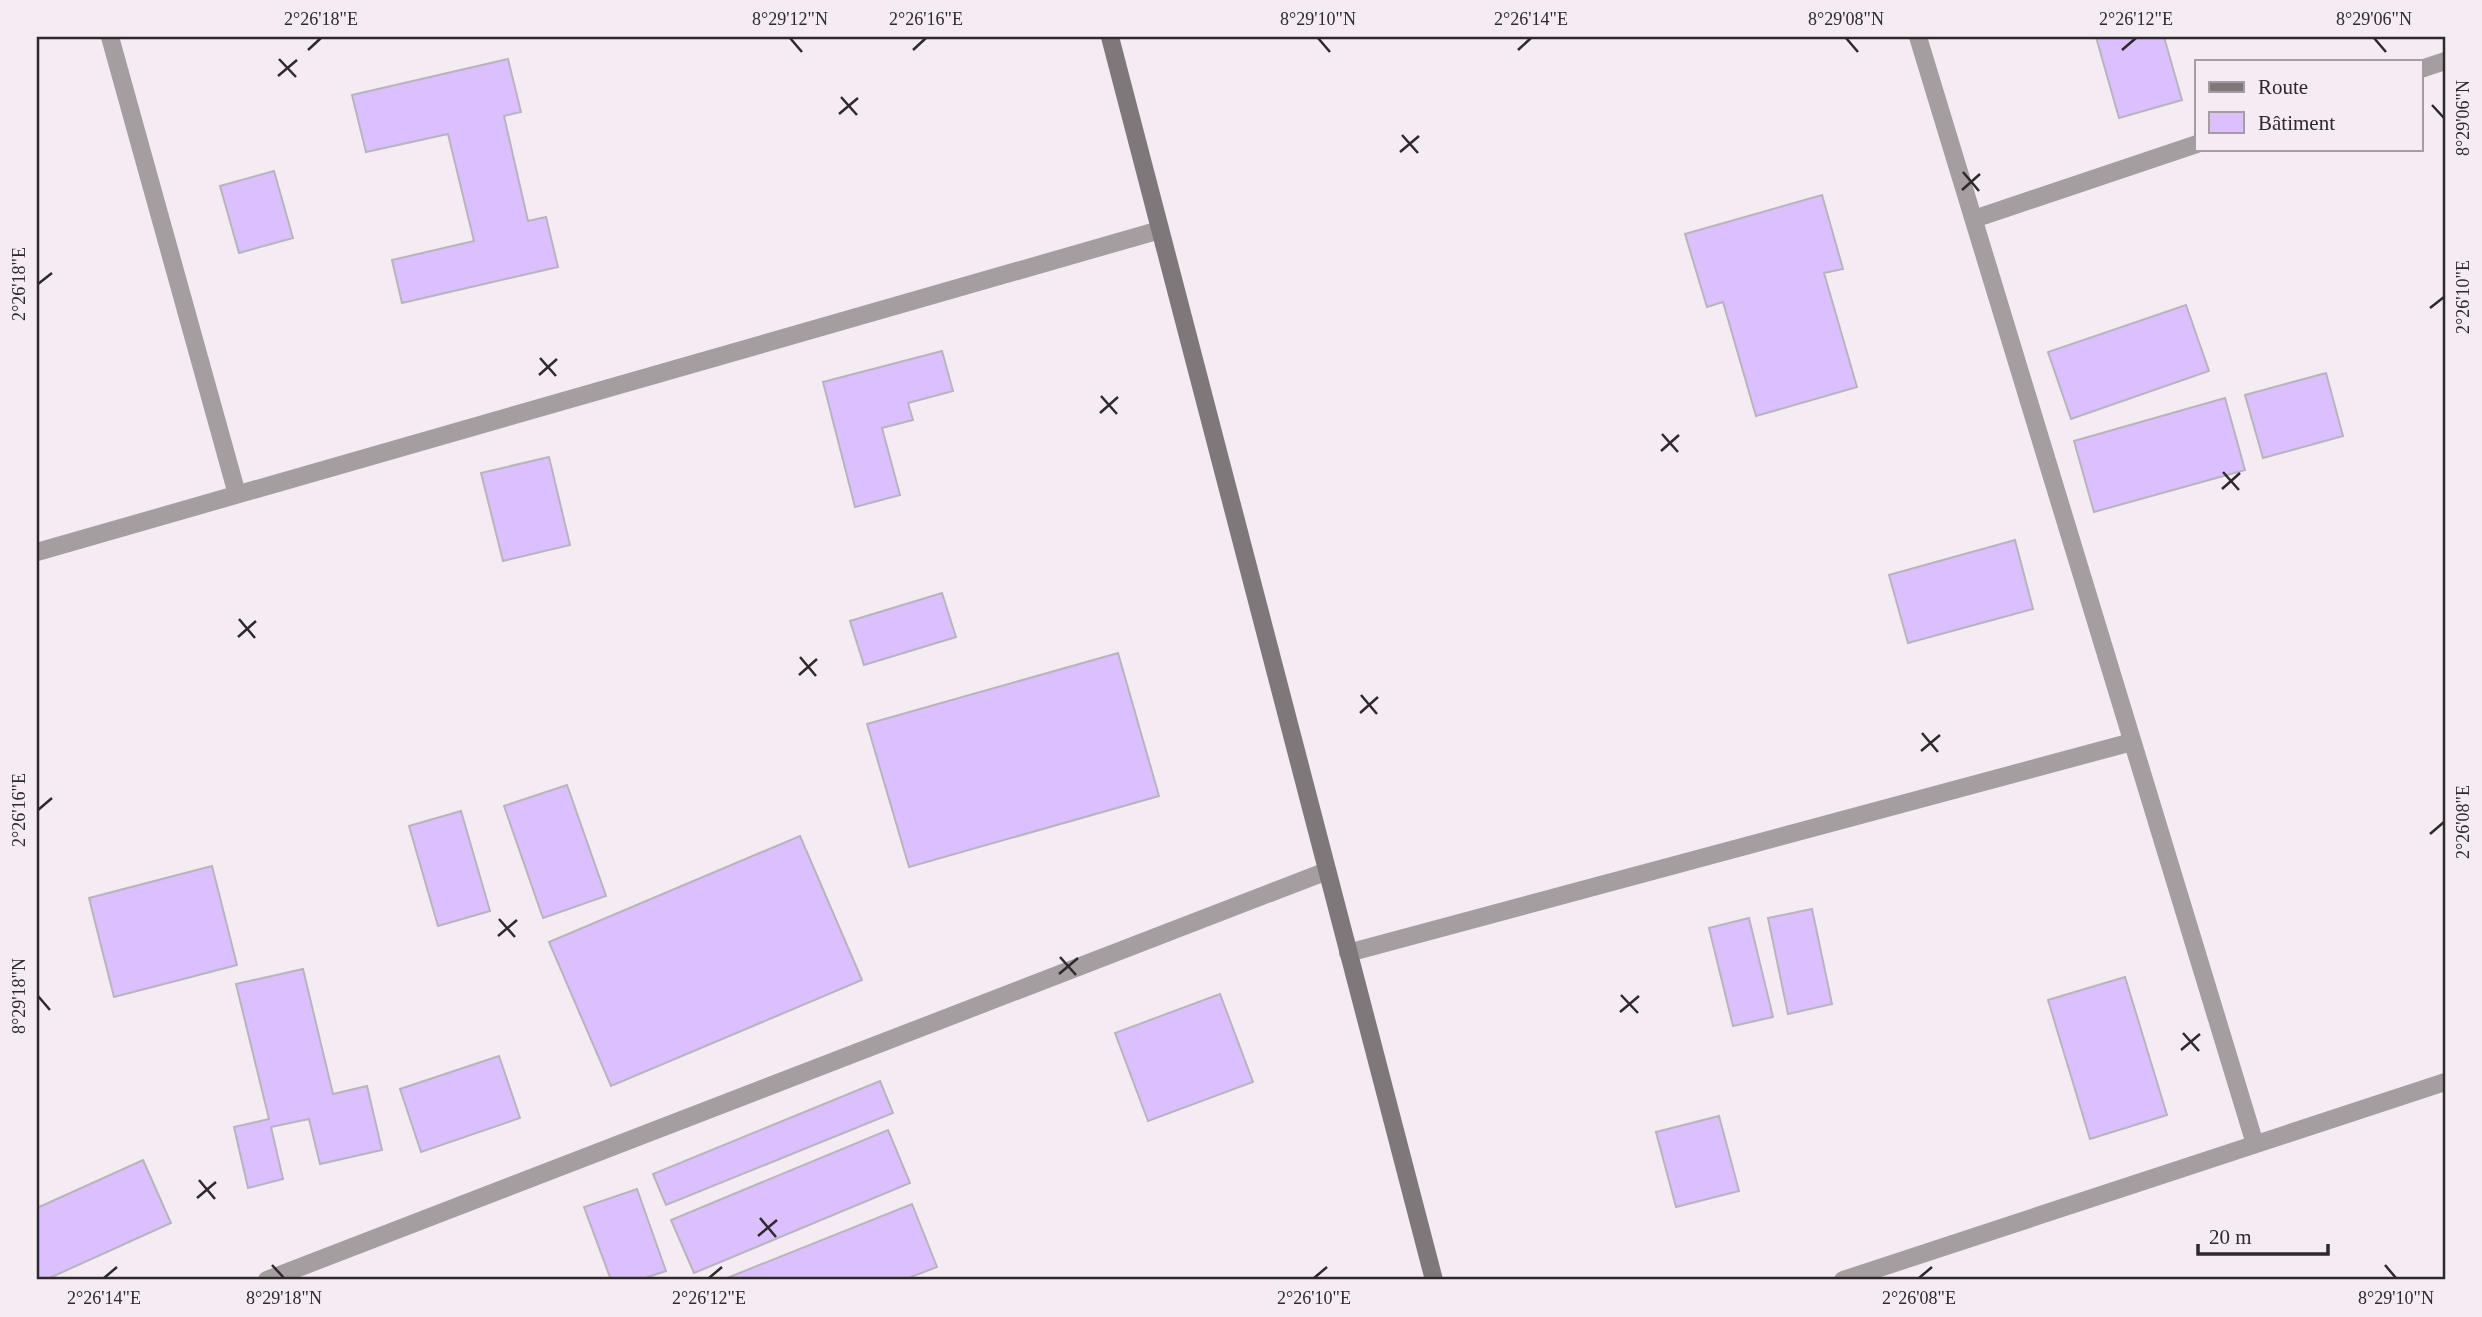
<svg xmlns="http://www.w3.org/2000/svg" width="2482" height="1317" viewBox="0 0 2482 1317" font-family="'Times New Roman',serif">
<rect width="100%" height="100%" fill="#f5ebf3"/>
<!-- building -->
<g fill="#dcbffe" stroke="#b8b4be" stroke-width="2">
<polygon points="2096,37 2164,37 2182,100 2119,118"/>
<polygon points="508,59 521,112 504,116 528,221 546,217 558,267 402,303 392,260 474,241 448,134 366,152 352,95"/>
<polygon points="274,171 293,238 239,253 220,186"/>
<polygon points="1822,195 1843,269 1824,273 1857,387 1756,416 1723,302 1707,307 1685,234"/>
<polygon points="2186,305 2209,371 2071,419 2048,352"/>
<polygon points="942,351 953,391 908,403 913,420 882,428 900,495 855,507 823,382"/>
<polygon points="2326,373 2343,436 2263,458 2245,395"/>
<polygon points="2225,398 2245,470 2094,512 2074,441"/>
<polygon points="549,457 570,545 503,561 481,473"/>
<polygon points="2015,540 2033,609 1908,643 1889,575"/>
<polygon points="942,593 956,637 864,665 850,621"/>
<polygon points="1118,653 1159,796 909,867 867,724"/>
<polygon points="567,785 606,896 543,918 504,806"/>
<polygon points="461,811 490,911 438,926 409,826"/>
<polygon points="800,836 862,980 611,1086 549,942"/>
<polygon points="212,866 237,965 114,997 89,898"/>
<polygon points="1812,909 1832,1004 1788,1014 1768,918"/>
<polygon points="1749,918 1773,1017 1733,1026 1709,928"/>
<polygon points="303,969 333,1094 367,1086 382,1150 320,1164 309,1119 271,1127 283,1179 248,1188 234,1127 269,1119 236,984"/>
<polygon points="2125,977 2167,1115 2090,1139 2048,1000"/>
<polygon points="1220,994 1253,1082 1148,1121 1115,1033"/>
<polygon points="499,1056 520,1118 421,1152 400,1089"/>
<polygon points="880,1081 893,1113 666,1205 653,1174"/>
<polygon points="1719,1116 1739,1191 1676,1207 1656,1132"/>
<polygon points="888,1130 910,1183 694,1273 671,1220"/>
<polygon points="143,1160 171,1223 45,1280 37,1280 37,1208"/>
<polygon points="637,1189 666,1271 639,1280 611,1280 584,1207"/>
<polygon points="912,1204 937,1267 903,1280 722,1280"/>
</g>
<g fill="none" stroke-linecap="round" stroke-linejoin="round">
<!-- street -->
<g stroke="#a49ea0" stroke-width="18">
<polyline points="110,37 237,494"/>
<polyline points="1918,37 2255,1144"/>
<polyline points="2421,69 2445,61"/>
<polyline points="1974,219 2197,144"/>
<polyline points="37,552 1160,230"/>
<polyline points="1348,953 2132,742"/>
<polyline points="267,1280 1327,871"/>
<polyline points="1843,1280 2445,1082"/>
</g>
<!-- secondary -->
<polyline stroke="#7f787a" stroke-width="18" points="1110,37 1434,1280"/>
</g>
<!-- ticks -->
<path fill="none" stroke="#2d292c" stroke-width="2.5" d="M790 38 802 52M1318 38 1330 52M1846 38 1858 52M2374 38 2386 52M308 50 321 38M913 50 926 38M1518 50 1531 38M2122 50 2136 38M279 59 296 77M278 76 297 60M841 97 857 115M2432 105 2444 118M839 114 858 98M1402 135 1418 153M1400 152 1419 136M1963 172 1979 191M1962 190 1980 174M38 284 52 273M2430 308 2444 297M540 358 556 376M539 375 557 359M1101 396 1117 414M1100 413 1118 397M1662 434 1678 452M1661 451 1679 435M2223 472 2239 490M2222 489 2240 473M239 619 255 638M238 637 256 621M800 657 816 676M799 675 817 659M1361 695 1377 714M1360 713 1378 697M1922 733 1938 752M1921 751 1940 735M38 810 52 798M2430 834 2444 822M499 919 515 937M498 936 517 920M1060 957 1076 975M1059 974 1078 958M1621 995 1638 1013M38 996 50 1010M1620 1012 1639 996M2183 1033 2199 1051M2181 1050 2200 1034M199 1180 215 1199M197 1198 216 1182M760 1218 776 1237M758 1236 777 1220M272 1265 284 1278M2385 1265 2396 1278M104 1278 117 1267M709 1278 722 1267M1314 1278 1327 1267M1919 1278 1932 1267"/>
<!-- border -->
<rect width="2482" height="1317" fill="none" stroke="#f5ebf3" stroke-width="77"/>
<!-- legend -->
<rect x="2195" y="60" width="228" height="91" fill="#f5ebf3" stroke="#a59da3" stroke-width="2"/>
<rect x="2209" y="82" width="35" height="10" fill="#7f787a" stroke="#a59da3" stroke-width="2"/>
<text x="2258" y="94" font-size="21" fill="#2d292c">Route</text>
<rect x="2209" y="112" width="35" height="21" fill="#dcbffe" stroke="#a59da3" stroke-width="2"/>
<text x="2258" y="130" font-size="21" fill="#2d292c">Bâtiment</text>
<!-- scale -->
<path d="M2198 1244v10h130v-10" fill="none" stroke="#2d292c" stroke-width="3.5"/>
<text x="2209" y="1244" font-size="21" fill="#2d292c" stroke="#f5ebf3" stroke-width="5" paint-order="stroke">20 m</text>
<rect x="38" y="38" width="2406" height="1240" fill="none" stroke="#2d292c" stroke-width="2.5"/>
<g font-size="18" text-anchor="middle" fill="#2d292c">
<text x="321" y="25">2°26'18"E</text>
<text x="790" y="25">8°29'12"N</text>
<text x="926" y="25">2°26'16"E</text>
<text x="1318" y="25">8°29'10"N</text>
<text x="1531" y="25">2°26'14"E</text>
<text x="1846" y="25">8°29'08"N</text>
<text x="2136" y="25">2°26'12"E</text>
<text x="2374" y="25">8°29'06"N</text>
<text transform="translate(2463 118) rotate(-90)" y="6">8°29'06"N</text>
<text transform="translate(19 284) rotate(-90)" y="6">2°26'18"E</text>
<text transform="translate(2463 297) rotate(-90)" y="6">2°26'10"E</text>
<text transform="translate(19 810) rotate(-90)" y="6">2°26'16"E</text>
<text transform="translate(2463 822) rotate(-90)" y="6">2°26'08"E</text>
<text transform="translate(19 996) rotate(-90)" y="6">8°29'18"N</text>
<text x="104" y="1304">2°26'14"E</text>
<text x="284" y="1304">8°29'18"N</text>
<text x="709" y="1304">2°26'12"E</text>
<text x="1314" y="1304">2°26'10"E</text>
<text x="1919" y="1304">2°26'08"E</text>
<text x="2396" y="1304">8°29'10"N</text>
</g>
</svg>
